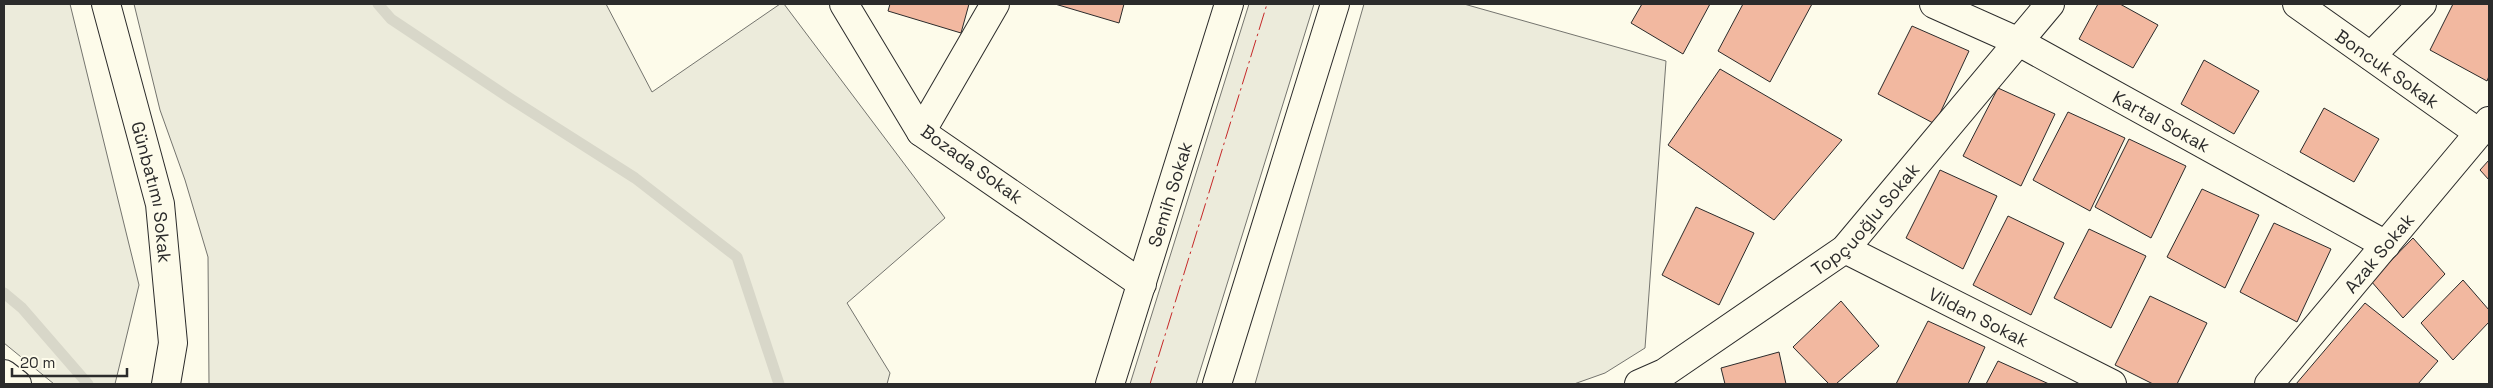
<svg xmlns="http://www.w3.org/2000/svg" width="2493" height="388" viewBox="0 0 2493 388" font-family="'Space Grotesk',sans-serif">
<rect width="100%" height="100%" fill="#fdfbea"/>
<!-- green -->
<g fill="#ecebdb" stroke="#74746e">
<polygon points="4,4 70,4 139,285 115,384 54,384 4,343"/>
<polygon points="134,4 606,4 652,92 780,4 784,4 945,218 847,303 890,373 887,384 209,384 208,257 185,180 160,110"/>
<polygon points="1249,4 1314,4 1196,384 1130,384"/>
<polygon points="1364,4 1464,4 1666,61 1645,348 1605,373 1574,384 1255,384"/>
</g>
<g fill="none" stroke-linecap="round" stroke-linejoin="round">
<!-- stream -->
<g stroke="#d8d7c9" stroke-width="11">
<polyline points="378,4 391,19 511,99 635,178 737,257 779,384"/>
<polyline points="4,293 22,308 88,384"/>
</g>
</g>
<!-- building -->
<g fill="#f2b8a0" stroke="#2b2b2b">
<polygon points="890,4 969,4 961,33 888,11"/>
<polygon points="1055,4 1124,4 1119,23"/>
<polygon points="1642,4 1710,4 1683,54 1631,23"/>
<polygon points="1743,4 1812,4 1770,82 1718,51"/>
<polygon points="2098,4 2120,4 2158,25 2133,68 2079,39"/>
<polygon points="2453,4 2489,4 2489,76 2487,81 2430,50"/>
<polygon points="1912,26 1969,51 1935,124 1878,94"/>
<polygon points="2204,60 2259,91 2234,134 2181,104"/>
<polygon points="1720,69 1842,140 1774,220 1668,145"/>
<polygon points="1998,88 2055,114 2021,186 1963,156"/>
<polygon points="2324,108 2379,139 2354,182 2300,152"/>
<polygon points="2068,112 2125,138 2090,211 2033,180"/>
<polygon points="2129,139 2186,166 2151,238 2095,207"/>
<polygon points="2489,160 2489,180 2480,170"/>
<polygon points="1940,170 1997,196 1963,269 1906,238"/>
<polygon points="2202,189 2259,215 2225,288 2167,257"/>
<polygon points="1696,207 1754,233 1719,305 1662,275"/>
<polygon points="2008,216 2064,243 2031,315 1973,285"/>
<polygon points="2274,223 2331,249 2297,322 2240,292"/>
<polygon points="2089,229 2146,256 2111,328 2054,298"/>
<polygon points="2413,238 2445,274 2403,318 2371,281"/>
<polygon points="2463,280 2489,310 2489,322 2453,360 2421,323"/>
<polygon points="2150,296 2207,323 2177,384 2153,384 2115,365"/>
<polygon points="1841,301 1879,346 1836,384 1829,384 1793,347"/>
<polygon points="2365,303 2438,361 2418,384 2296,384"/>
<polygon points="1928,321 1985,347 1968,384 1896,384"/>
<polygon points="1779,352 1786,384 1725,384 1721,368"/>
<polygon points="1998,361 2049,384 1986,384"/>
</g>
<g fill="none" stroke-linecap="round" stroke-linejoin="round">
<!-- minor casing -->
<g stroke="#2b2b2b" stroke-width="30">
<g id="minor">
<path id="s1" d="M106 4 160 204 173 343 166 384"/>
<polyline points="844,4 921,132 1142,284"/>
<path id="s2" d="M1934 4 2019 42 2386 245"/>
<path id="s3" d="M2297 4 2479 133"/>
<polyline points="2371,56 2422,4"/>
<polyline points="921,132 995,4"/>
<path id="s4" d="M1845 249 2112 384"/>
<polyline points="4,374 17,384"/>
<path id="s5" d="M1110 384 1229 4"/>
<polyline points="1217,384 1335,4"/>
<path id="s6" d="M1639 384 1664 373 1845 249 2050 4"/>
<path id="s7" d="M2269 384 2489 121"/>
</g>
</g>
<!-- minor -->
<use href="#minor" stroke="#fdfbea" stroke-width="28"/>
<!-- power -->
<polyline stroke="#c62828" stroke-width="1" stroke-dasharray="18 4 2.5 4" stroke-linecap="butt" points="1150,384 1267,4"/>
</g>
<g text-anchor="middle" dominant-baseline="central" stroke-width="4" stroke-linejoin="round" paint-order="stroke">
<!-- street labels -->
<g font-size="18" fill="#2b2b2b" stroke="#fdfbea">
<text stroke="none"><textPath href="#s3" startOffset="111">Boncuk Sokak</textPath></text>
<text stroke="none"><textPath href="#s2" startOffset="256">Kartal Sokak</textPath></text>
<text transform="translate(972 164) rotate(36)">Bozada Sokak</text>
<text stroke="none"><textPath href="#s1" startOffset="194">Günbatımı Sokak</textPath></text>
<text stroke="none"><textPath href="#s5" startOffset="199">Semih Sokak</textPath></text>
<text stroke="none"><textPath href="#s6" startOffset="282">Topçuoğlu Sokak</textPath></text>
<text stroke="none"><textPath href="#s7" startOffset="171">Azak Sokak</textPath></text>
<text stroke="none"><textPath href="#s4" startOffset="150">Vildan Sokak</textPath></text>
</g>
</g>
<!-- border -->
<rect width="2493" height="388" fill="none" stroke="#2b2b2b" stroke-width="10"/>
<!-- scale -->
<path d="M12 368v8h115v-8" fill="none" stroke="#2b2b2b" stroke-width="2.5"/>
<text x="20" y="368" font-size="15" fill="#2b2b2b" stroke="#fdfbea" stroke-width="4" paint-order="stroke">20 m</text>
</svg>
